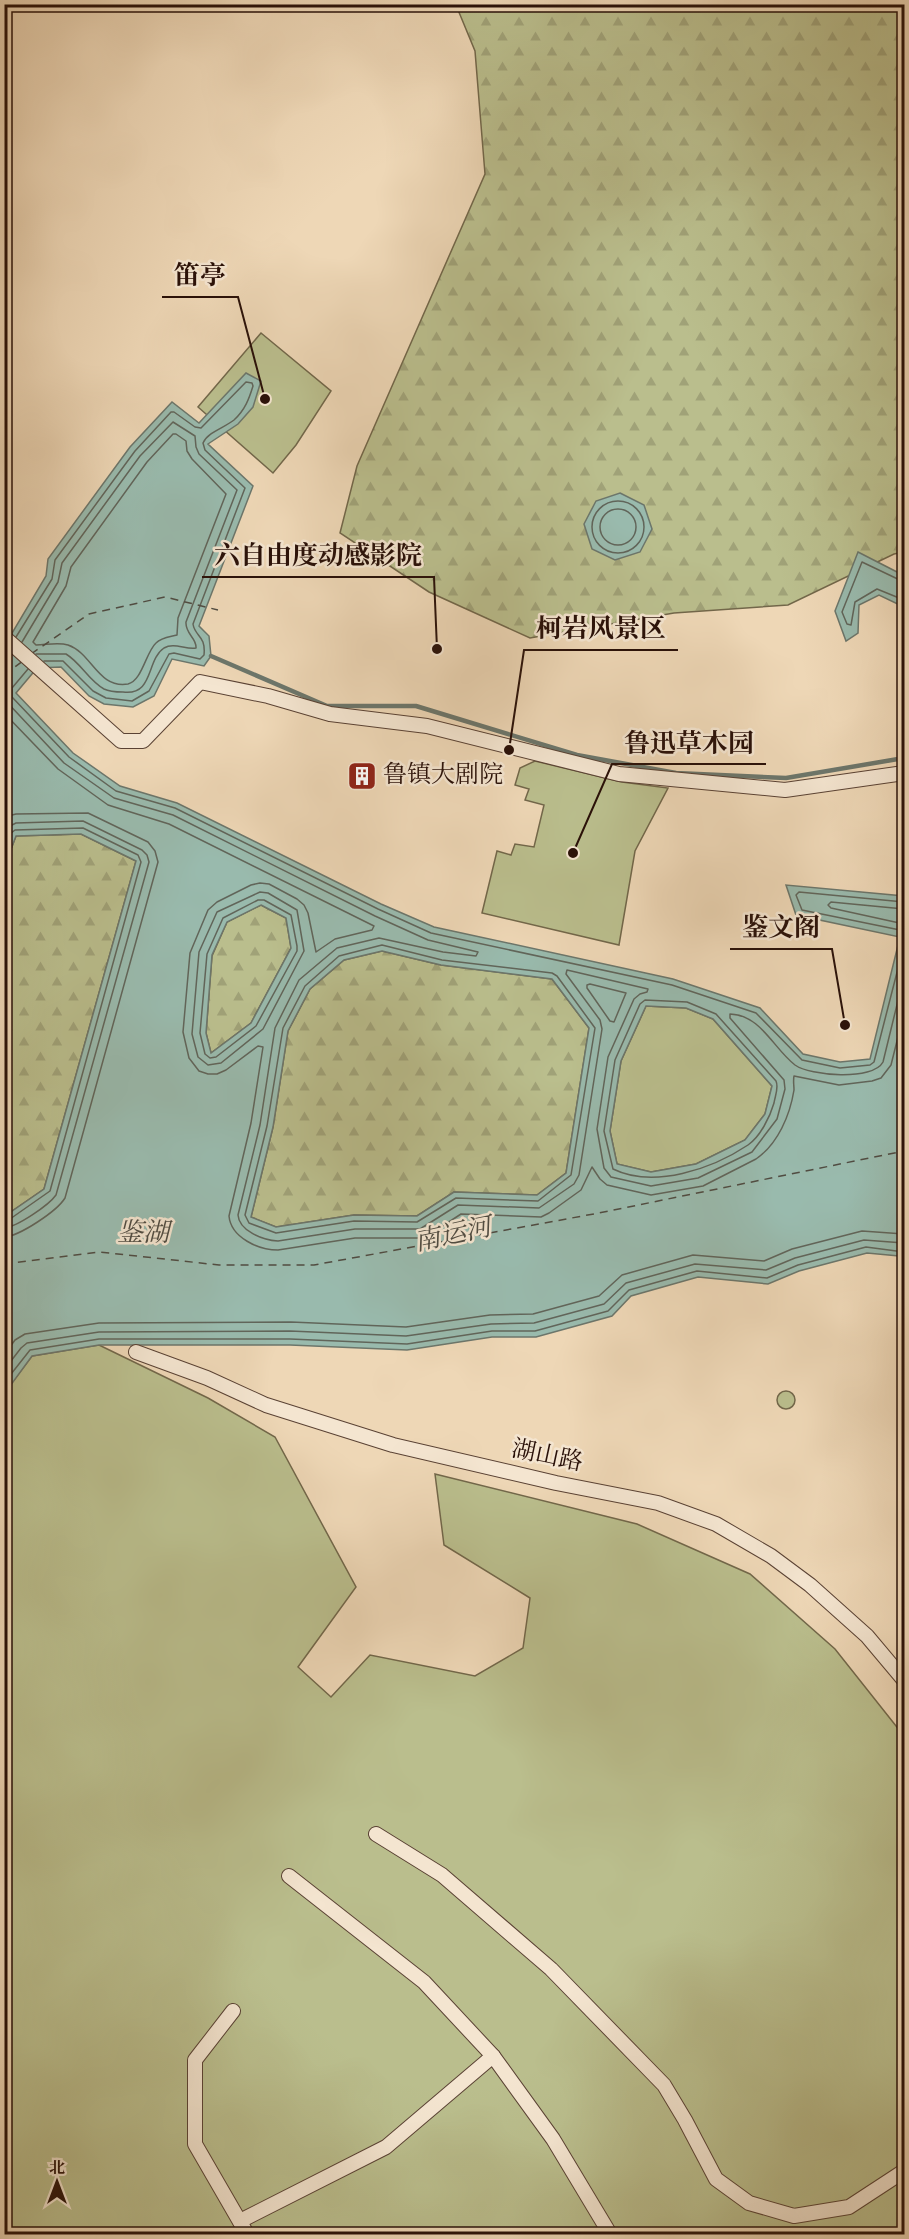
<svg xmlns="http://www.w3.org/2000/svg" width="909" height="2239" viewBox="0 0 909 2239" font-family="'Sorts Mill Goudy','Noto Serif SC',serif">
<defs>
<pattern id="forest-firs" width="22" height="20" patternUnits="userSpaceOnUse" patternTransform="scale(1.5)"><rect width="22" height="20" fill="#babe8d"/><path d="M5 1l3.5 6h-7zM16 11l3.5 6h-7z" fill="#a0a278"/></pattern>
</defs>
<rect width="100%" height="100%" fill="#eed7b6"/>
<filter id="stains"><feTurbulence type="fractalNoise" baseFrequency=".00333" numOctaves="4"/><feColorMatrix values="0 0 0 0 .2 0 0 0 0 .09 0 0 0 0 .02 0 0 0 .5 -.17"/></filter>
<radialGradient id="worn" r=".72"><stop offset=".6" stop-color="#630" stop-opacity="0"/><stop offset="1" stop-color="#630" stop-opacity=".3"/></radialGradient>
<!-- green -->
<g fill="#babe8d" stroke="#72674a" stroke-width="1.5">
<polygon points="261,333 331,391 296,445 273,473 198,407"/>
<polygon points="535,761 622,782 668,788 635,851 619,945 482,913 497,851 511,855 515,844 534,847 544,805 525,800 529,789 515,785 520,768"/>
<polygon points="646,1006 686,1008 713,1019 772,1086 765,1114 745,1140 696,1164 651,1172 617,1164 610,1131 621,1061"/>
<polygon points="99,1345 208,1398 275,1437 356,1587 298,1667 331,1697 370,1655 475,1676 523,1648 530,1598 444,1545 435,1474 637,1524 750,1574 835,1649 904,1736 904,2234 5,2234 4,1393 32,1356"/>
<circle cx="786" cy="1400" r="9"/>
</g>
<!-- forest -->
<g fill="url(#forest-firs)" stroke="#72674a" stroke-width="1.5">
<polygon points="456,5 904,5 904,552 894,554 788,605 674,613 530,638 429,592 340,533 357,466 485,174 475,51"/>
<polygon points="81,834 136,861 44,1189 5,1216 5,865 16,836"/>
<polygon points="261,905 286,918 291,948 251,1023 211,1053 206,1033 212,956 227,922"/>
<polygon points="382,951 441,965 552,979 589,1028 566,1173 537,1195 454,1192 417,1216 354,1215 276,1227 251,1217 273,1127 288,1031 310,989 344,960"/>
</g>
<!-- water -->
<g fill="#99baad" stroke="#6c766b" stroke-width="1.5" fill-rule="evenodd">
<path d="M246 373 261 381 253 407 238 424 208 444 253 486 199 626 209 636 211 656 204 666 172 659 154 696 133 707 104 704 89 696 61 667 37 668 16 693 73 753 120 786 177 803 381 904 434 927 673 979 760 1008 803 1054 840 1062 870 1059 900 937 796 915 786 885 904 896V1258L899 1256 867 1253 799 1271 768 1284 698 1277 631 1296 612 1316 536 1337H492L407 1350 290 1345H99L32 1356 5 1393V1216L44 1189 136 861 81 834 16 836 5 865V642L8 640 46 576 48 559 130 447 172 402 199 423ZM261 905 286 918 291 948 251 1023 211 1053 206 1033 212 955 227 922ZM382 951 441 965 552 979 589 1028 566 1173 537 1195 454 1192 417 1216 354 1215 276 1227 251 1217 273 1127 288 1031 310 989 344 960ZM646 1006 686 1008 713 1019 772 1086 765 1114 745 1140 696 1164 651 1172 617 1164 610 1131 621 1061Z"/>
<polygon points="620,493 644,505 652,529 640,552 615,560 592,549 584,524 596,501"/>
<polygon points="858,552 897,572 904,578 904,607 879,595 859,605 858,633 846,641 835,611"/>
</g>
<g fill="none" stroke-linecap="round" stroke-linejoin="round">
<!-- shore -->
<g stroke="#61655a" stroke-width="1.5">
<path d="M173 434H176L186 441 187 451 192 459 226 494 178 618 177 635C170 637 162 637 156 643 146 652 142 681 128 684 98 689 92 653 68 645 58 642 46 645 36 645L33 642 66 586 71 567 147 462Z"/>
<circle cx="618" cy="527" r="26"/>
<circle cx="618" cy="527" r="18"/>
<polyline points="904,582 862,562 842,612 847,624 851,625 855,602 877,589 904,600"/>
<path d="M16 637 52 579 55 560 135 451 171 412H174L195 427 201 428 246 382 252 383 253 386C249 399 245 410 234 420 224 428 208 432 203 443L205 450 245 488 193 624C195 637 206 635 204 655L200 659 174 653 169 654 149 691 132 701 106 698 93 691 63 661H44"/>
<path d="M22 642 58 582 62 563 140 456 173 422 195 436 196 447 199 454 237 490 186 622C185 634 197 638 196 648 186 650 174 642 164 648 146 660 154 696 123 692 116 692 110 692 104 689 89 681 81 663 66 654H36"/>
<polyline points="28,669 12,688 12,697 69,757 116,791 175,808 378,909 431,933 672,985 756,1013 802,1060 840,1068 870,1065 874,1062 904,945"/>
<path d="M4 699 64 763 114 798 173 815 375 916 428 940 478 952 476 956 443 952 379 938 337 948 299 980 275 1028 260 1125 238 1215C239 1231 263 1240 278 1241L355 1229H420L458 1205 539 1208 574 1184 579 1175 602 1029 600 1020 566 974 567 970 648 989 647 992 640 994 634 999 608 1057 597 1129 604 1168 611 1177 651 1186 698 1178 752 1152 777 1119 785 1089 784 1080 730 1018V1014C761 1015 773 1048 795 1065 810 1076 873 1081 883 1062L904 976"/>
<path d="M4 713 58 769 108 805 169 824 374 926 372 930 335 939 316 952 308 913 304 905 297 899 269 884 260 883 251 885 217 902 208 910 190 953 183 1032 189 1058 199 1071 208 1074H217L226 1070 258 1046 263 1047 251 1123 229 1216C231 1238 259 1250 278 1250L355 1238H420L429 1235 461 1214 541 1217 549 1213 581 1190 592 1167 600 1179 607 1185 651 1195 703 1186 756 1159C778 1144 790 1115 794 1090 794 1085 793 1081 794 1076L839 1085 872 1081 881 1078 891 1065 904 1013"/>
<path d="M4 817 16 814 88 813 148 842 155 851 158 862 65 1198C57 1211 20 1236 4 1237"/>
<path d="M4 829 16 823 83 821 142 850 147 855 149 862 56 1195C49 1205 17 1227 4 1228"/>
<polyline points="4,849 10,834 15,830 83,828 138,855 141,862 50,1191 10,1219 4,1220"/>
<polygon points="260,892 268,893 297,910 304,951 263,1029 221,1063 208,1065 198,1057 192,1034 199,952 217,912"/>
<polygon points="258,900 264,900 291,915 297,946 297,951 256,1026 216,1057 210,1058 205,1054 200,1033 207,954 223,918"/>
<polyline points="904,902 799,892 796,895 802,910 900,930 904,933"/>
<polyline points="904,909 831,902 828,905 831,908 904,924"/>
<polygon points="382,945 442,960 552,973 557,976 595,1028 571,1175 538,1201 456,1198 417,1222 354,1221 276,1233 249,1223 245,1215 267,1126 283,1028 305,986 339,956"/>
<polygon points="590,984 626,993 614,1022 610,1021 587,988 587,985"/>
<path d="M645 1000 687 1002 716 1014 776 1081C779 1088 775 1096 774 1103 770 1117 760 1137 748 1145 712 1169 654 1189 613 1169L604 1131 615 1060 640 1004Z"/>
<polyline points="4,1355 15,1340 25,1334 99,1323 291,1322 406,1327 490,1315 533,1314 599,1296 622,1275 693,1255 764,1261 792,1249 862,1231 904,1234"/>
<polyline points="4,1370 21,1348 27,1343 99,1332 290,1331 406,1336 491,1324 534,1323 604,1304 626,1283 695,1264 766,1270 795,1258 864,1240 904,1243"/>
<polyline points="4,1383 30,1350 99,1339 290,1339 407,1344 492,1331 535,1331 608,1311 629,1290 697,1271 767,1278 798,1265 866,1247 904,1252"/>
</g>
<!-- stream -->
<polyline stroke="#6c766b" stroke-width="4.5" points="211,656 327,706 416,706 577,755 676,773 786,778 904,758"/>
<!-- ferry -->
<g stroke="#504c42" stroke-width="1.5" stroke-dasharray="8 6" stroke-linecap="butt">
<polyline points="31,654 89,614 165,597 218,610"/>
<polyline points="4,675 23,661"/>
<polyline points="4,1264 100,1252 219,1265 314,1265 599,1213 904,1151"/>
</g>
<!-- minor casing -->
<g stroke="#5a4234" stroke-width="16">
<g id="minor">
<polyline points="4,637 121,741 143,741 200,682 268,696 330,714 427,726 619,774 785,790 904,773"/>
<polyline points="136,1352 207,1378 266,1405 393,1445 556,1483 658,1503 716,1524 771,1556 810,1585 867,1636 904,1680"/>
<polyline points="376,1834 442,1875 551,1969 664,2085 685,2120 716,2179 749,2203 794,2216 849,2207 904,2171"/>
<polyline points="289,1876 424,1982 493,2056 553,2139 610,2234"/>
<polyline points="233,2011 195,2060 195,2144 247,2234"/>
<polyline points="240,2221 386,2147 493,2056"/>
</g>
</g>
<!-- minor -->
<use href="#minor" stroke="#f4e5d0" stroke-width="14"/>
</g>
<!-- icons -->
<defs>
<g id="building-square" transform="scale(1.5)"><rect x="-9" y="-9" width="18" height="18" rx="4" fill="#8f2418" stroke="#f4e5d0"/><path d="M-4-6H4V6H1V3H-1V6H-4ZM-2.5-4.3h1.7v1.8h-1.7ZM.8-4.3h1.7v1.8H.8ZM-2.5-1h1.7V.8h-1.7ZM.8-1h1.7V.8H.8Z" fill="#fff"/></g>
</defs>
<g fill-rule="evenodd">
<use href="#building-square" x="362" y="776"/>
</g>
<g text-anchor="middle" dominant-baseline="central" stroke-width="5" stroke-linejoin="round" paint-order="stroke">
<!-- poi labels -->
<g font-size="24" fill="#291008" stroke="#f4e5d0" text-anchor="start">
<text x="383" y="776">鲁镇大剧院</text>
</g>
<!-- street labels -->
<g font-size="24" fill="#291008" stroke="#f4e5d0">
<text transform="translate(547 1457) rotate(12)">湖山路</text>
</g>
<!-- water labels -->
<g font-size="26" font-style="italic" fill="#504c42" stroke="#f4e5d0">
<text x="143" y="1234">鉴湖</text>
<text transform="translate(453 1236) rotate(-12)">南运河</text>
</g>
</g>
<!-- callouts -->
<path fill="none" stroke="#291008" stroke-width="2" d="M265 399L238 297H162M437 649L434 577H202M509 750L524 650H678M573 853L612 764H766M845 1025L832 949H730"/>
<g fill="#291008" stroke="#f4e5d0" stroke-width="2">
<circle cx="265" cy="399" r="6"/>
<circle cx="437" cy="649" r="6"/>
<circle cx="509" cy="750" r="6"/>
<circle cx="573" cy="853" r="6"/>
<circle cx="845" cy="1025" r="6"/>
</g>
<g font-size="26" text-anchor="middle" font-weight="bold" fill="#291008" stroke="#f4e5d0" stroke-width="5" stroke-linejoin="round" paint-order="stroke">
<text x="200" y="284">笛亭</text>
<text x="318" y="564">六自由度动感影院</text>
<text x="601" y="637">柯岩风景区</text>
<text x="689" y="752">鲁迅草木园</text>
<text x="781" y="936">鉴文阁</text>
</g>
<!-- margin -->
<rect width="909" height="2239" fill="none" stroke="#eed7b6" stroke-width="24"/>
<rect x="6" y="6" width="897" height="2227" fill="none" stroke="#291008" stroke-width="3"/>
<rect x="12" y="12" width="885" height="2215" fill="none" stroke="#291008" stroke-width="1.5"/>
<!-- north arrow -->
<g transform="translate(57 2182)" stroke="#f4e5d0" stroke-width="4.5" paint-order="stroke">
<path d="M0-4.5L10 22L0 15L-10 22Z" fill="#291008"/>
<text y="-9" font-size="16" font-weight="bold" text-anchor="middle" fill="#291008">北</text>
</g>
<rect width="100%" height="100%" filter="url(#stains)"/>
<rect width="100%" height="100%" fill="url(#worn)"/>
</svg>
